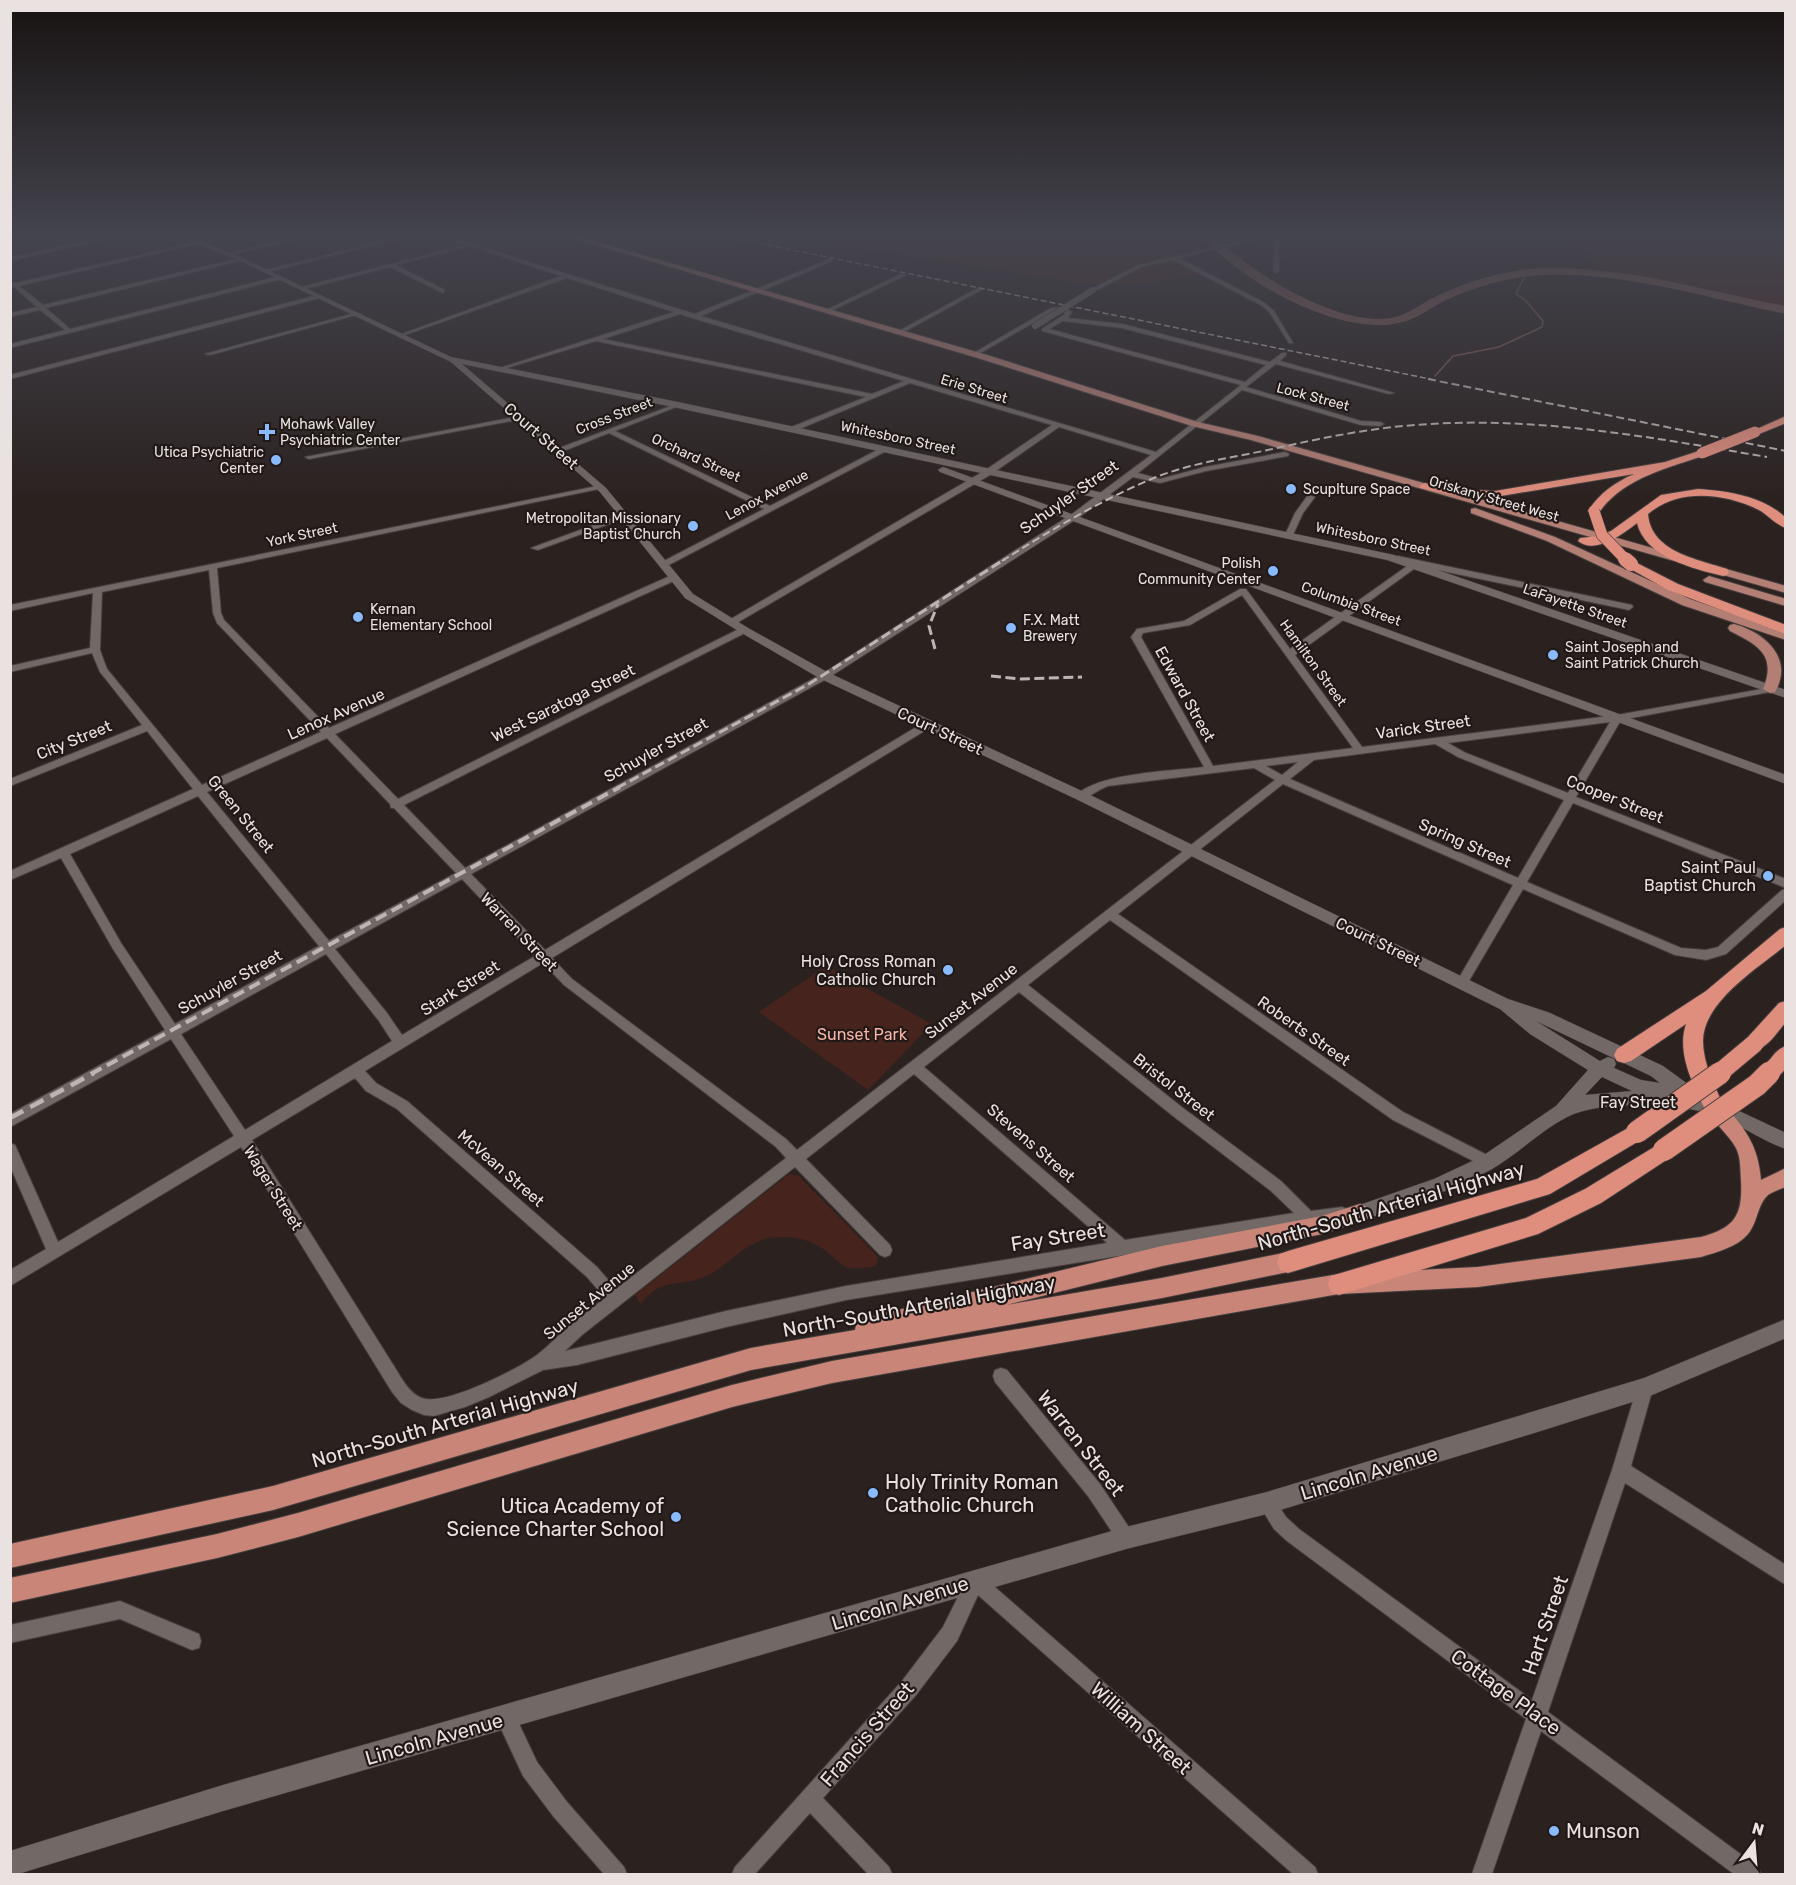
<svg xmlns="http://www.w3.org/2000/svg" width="1796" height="1885" viewBox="0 0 1796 1885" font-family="Rubik,sans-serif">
<rect width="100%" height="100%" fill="#2b2220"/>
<!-- green -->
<g fill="#46241d">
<polygon points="809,236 1192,236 1201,248 1176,260 1200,275 1132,285 1089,284 861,248"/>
<polygon points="1575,236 1770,236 1785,244 1785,305 1731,297 1597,270"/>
<polygon points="826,966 932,1024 868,1090 759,1012"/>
<path d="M789 1174 799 1176 878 1257 876 1266C866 1267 853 1271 844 1266 837 1262 832 1255 826 1251 810 1238 789 1235 769 1238 742 1243 727 1269 702 1278 676 1287 660 1278 641 1304L635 1295Z"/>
</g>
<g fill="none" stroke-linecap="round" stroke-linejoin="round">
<!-- stream -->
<polyline stroke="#815a52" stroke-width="1.5" points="1435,376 1453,356 1499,347 1542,327 1543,321 1526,301 1516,294 1526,274"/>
<!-- river -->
<path fill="#815a52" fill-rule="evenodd" d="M1203 236H1214C1250 272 1345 333 1399 316 1413 311 1425 301 1439 295 1471 280 1509 269 1544 268 1625 266 1707 291 1786 306V314C1707 298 1625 272 1544 275 1511 276 1474 287 1444 301 1430 308 1418 318 1403 322 1343 339 1240 282 1203 236Z"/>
<!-- minor casing -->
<g stroke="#463f3e" stroke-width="2">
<g id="minor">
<polygon points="112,236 121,236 10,261 10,257"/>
<polygon points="222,236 230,236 19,286 43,305 240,258 243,260 46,308 70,329 280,276 282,279 10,348 10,344 65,330 40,310 10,317 10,313 37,307 14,287 10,288 11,282 16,283"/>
<polygon points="300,236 308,236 227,256 224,254"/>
<polygon points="402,236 410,236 265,273 262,271"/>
<path d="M440 236H447L695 314C739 295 784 279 828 259H832V261C788 281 744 297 701 316L1156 452 1241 385 1042 331V329L1065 314 1063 311H1054L977 355 972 354 1051 308 1064 307 1072 312 1068 318 1122 324 1270 362 1282 353H1286V355L1280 361 1394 393 1389 394 1276 364 1246 387 1361 421 1380 422 1384 424 1380 426 1361 425 1242 390 1138 473 1160 479 1205 467 1285 452 1289 454 1288 456 1206 471 1160 483 1133 477 1078 518 828 678 471 874 545 950 923 723H931V727L552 958 572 979 786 1139 797 1150 1275 780 1254 768 1108 786C1097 790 1090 797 1081 800L1076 796C1095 773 1173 771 1204 767L1131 637 1137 629 1184 621 1240 589H1246L1290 649 1410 564 1395 561 1394 559 1398 556 1632 605 1633 607 1629 610 1418 566 1295 655 1362 747 1617 715 1773 687 1775 689 1770 692 1621 720 1576 797 1786 879V888L1573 803 1527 882 1681 948 1706 950 1718 947 1782 890 1786 889V900L1726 954 1706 960 1675 955 1523 889 1466 986H1458L1456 983 1513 885 1283 784 1118 914 1403 1112 1493 1158 1495 1162 1493 1166 1488 1168 1483 1166 1393 1120 1110 920 1028 985 1183 1108 1281 1181 1311 1211 1342 1207 1347 1209 1349 1214 1347 1219 846 1300 726 1327 577 1365 543 1370 489 1397 465 1407 434 1416 424 1415 412 1410 401 1403 392 1392 241 1147 10 1286V1270L46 1249 10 1166V1143L15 1145 58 1242 234 1136 171 1039 10 1127V1114L165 1030 113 949 61 858 10 880V871L193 789 147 731 10 786V779L142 725 100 672 92 653 10 672V666L90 648 93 593 10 611V605L602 485V489H599L217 568 221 613 224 620 329 728 670 576H676V580L335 734 398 799 741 628H747V632L404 805 465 868 822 674 1072 514 1151 455 1059 427 990 475 735 624H729V620L984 471 1052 425 910 383 792 432 788 430 789 428 866 397 596 341 500 370V368L674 312 567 278 399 337V335L561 276 470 246 396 265 445 290 443 293 390 267 301 290 298 288 464 245ZM680 314 692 318 904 381 872 394 603 339ZM1063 321 1122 328 1266 365 1245 382 1049 329ZM209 570 213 613 217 623 321 732 202 785 107 669 100 650 102 592ZM1242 595 1353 748 1213 766 1141 637 1143 633 1190 625ZM1610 722 1568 793 1466 753 1448 743ZM327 738 390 804 391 808H394L456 873 329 941 207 792ZM1435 744 1458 757 1564 800 1518 878 1290 779 1314 760ZM1298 762 1282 775 1266 766ZM198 796 319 946 175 1024 121 943 70 854ZM462 879 535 956 402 1035 387 1013 335 949ZM326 954 379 1021 392 1041 245 1130 181 1034ZM543 963 564 985 776 1147 786 1158 616 1289 597 1267 407 1101 376 1083 365 1071ZM1019 992 1173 1116 1271 1191 1294 1213 1125 1240 924 1067ZM914 1074 1107 1243 846 1286 726 1311 565 1351 582 1335 795 1167 880 1255 885 1257 890 1255 892 1250 890 1245 806 1159ZM355 1078 366 1091 397 1109 587 1277 605 1298C592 1308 580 1317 568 1327 557 1336 548 1347 537 1355 518 1369 444 1407 422 1398 408 1393 400 1375 392 1363L252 1140Z"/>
<polygon points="1263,236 1271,236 1179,258 1265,303 1274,311 1293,343 1289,343 1270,313 1261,305 1173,260 1142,267 1095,291 1090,290 1138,265"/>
<polygon points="1275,236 1280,236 1279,271 1276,273 1273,271"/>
<polygon points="901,274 906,275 829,312 824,311"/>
<polygon points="978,288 983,289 902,333 897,332"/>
<polygon points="318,295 320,298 10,379 10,375"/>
<polygon points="355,313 360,314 210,355 205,354"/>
<polygon points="676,404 681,405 615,431 770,506 881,448 888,450 663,568 659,565 660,563 764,509 609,433 561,452 554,450"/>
<polygon points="520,416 522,417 522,419 309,459 305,457"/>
<polygon points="1308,495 1315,497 1303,513 1292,537 1286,537 1285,535 1295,513"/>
<polygon points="621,515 628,517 538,550 531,548"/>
<polygon points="1001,1368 1007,1370 1100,1484 1132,1532 1135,1538 1132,1544 1126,1547 1120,1544 1088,1496 995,1382 993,1376 995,1370"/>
<polygon points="1645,1380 1651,1382 1653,1388 1631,1466 1786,1565 1786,1585 1625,1483 1548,1712 1758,1867 1761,1874 1734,1874 1541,1731 1492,1874 1472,1874 1526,1719 1287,1541 1274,1529 1258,1503 1261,1497 1267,1494 1273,1497 1286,1517 1299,1529 1532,1700 1612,1470 1637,1388 1639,1382"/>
<polygon points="975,1572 981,1575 1315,1867 1318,1874 1293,1874 978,1595 957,1641 916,1695 823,1798 889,1867 892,1874 868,1874 810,1813 755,1874 732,1874 735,1867 902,1681 943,1627 969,1575"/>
<polygon points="120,1601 199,1634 201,1641 199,1648 192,1650 120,1619 10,1643 10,1625"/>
<polygon points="506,1708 513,1711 537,1762 567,1802 624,1867 627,1874 604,1874 553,1816 523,1776 496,1718 499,1711"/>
</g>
</g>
<!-- tertiary casing -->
<g stroke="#463f3e" stroke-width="1">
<g id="tertiary">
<path d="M178 236H186L238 256 451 357 678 402 1394 555 1786 690V698L1387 560 678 408 462 364 606 488 693 594 748 628 829 673 1086 793 1508 999 1550 1013 1663 1066 1700 1093 1702 1098 1720 1102 1786 1133V1149C1760 1140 1737 1122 1711 1114 1676 1103 1600 1100 1567 1117 1540 1131 1518 1154 1492 1169 1451 1192 1404 1206 1360 1221L1354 1219 1351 1213 1354 1207 1434 1179 1481 1157 1556 1106 1588 1070 1530 1034 1500 1009 1076 799 821 679 740 632 685 598 600 492 451 362 234 258ZM1536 1021 1651 1076 1660 1083 1641 1080 1614 1068 1616 1064 1614 1059 1608 1057 1600 1061ZM1602 1077 1632 1091 1585 1095Z"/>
<polygon points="943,467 1786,775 1786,784 940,472 938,470"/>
<polygon points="1786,1319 1786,1338 1645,1398 1531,1434 1267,1514 1126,1549 223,1811 18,1874 10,1874 10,1851 223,1785 1126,1527 1267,1492 1644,1378"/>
</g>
</g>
<!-- primary casing -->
<g stroke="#463f3e" stroke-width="2">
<g id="primary">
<polygon points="566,236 577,236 987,355 1198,422 1258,436 1786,586 1786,593 1251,440 1192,426 981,359"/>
<polygon points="1475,508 1555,537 1690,599 1786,632 1786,640 1682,605 1547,541 1471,513 1471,509"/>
<polygon points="1709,576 1786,599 1786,606 1705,582 1703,580"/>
<path d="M1734 624C1766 633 1794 659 1775 692L1770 693 1763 689C1777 655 1758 645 1730 631L1728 628 1730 625Z"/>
</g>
</g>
<!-- trunk casing -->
<g stroke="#463f3e" stroke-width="2">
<g id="trunk">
<path d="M1714 1099 1721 1101C1744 1128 1758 1143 1761 1180L1786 1168V1187C1780 1189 1772 1192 1768 1195 1757 1205 1758 1222 1748 1234 1737 1247 1717 1252 1701 1257L1478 1287 1339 1294 832 1383 732 1407 298 1537 217 1558 10 1603V1578L217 1534 298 1513 732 1385 832 1361 1339 1274 1478 1267 1701 1237C1735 1228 1743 1215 1741 1180 1740 1169 1741 1158 1736 1148 1728 1133 1712 1122 1705 1107L1707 1101Z"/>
<polygon points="1360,1204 1367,1207 1370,1213 1367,1219 1322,1234 1162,1266 1006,1305 1162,1278 1288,1252 1295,1255 1298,1262 1295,1269 1288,1272 1162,1298 751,1370 273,1510 10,1568 10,1544 273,1486 751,1348 855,1330 857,1321 865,1318 1162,1246 1322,1216"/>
</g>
</g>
<!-- motorway casing -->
<g stroke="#463f3e" stroke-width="2">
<g id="motorway">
<polygon points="1786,416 1786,423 1759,434 1755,435 1750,432"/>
<path d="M1702 450 1708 453 1706 455C1668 468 1622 478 1598 514L1594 515 1588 511C1600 493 1614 483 1634 474L1495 497 1453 495 1421 488 1419 486 1425 483 1453 489 1495 491 1665 462Z"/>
<path d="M1698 489C1728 491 1763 496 1786 518V528C1776 525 1768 515 1759 510 1724 493 1679 488 1648 514 1651 552 1697 559 1727 569L1729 572 1727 575 1723 576C1694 569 1645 557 1637 523 1623 534 1595 555 1578 541L1580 538 1599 536 1611 531 1661 495Z"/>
<polygon points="1631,560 1678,584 1786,625 1786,634 1668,590 1627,567 1625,564 1627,561"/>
<path d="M1786 927V945C1758 968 1703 1002 1703 1041 1703 1064 1715 1086 1724 1107L1721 1113 1714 1116 1707 1113C1694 1087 1676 1053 1686 1024L1631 1061 1624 1063 1617 1061 1614 1055 1617 1049 1706 991 1780 929Z"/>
<path d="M1786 1001V1022C1776 1033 1765 1054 1748 1049L1745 1043 1748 1037 1779 1003Z"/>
<path d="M1786 1046V1069L1777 1073 1770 1071 1767 1065C1771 1057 1777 1049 1786 1046Z"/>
<polygon points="1637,1123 1644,1126 1647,1132 1644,1138 1550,1194 1288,1273 1280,1270 1277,1262 1280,1254 1288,1251 1537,1179"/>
<polygon points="1664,1141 1671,1143 1674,1150 1671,1157 1601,1203 1538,1234 1339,1295 1331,1292 1328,1284 1331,1276 1526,1218 1585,1189"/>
</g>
</g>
<!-- minor -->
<use href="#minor" fill="#726865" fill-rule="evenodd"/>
<!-- tertiary -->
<use href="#tertiary" fill="#726865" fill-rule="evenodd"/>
<!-- primary -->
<use href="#primary" fill="#b37e73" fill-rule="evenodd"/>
<!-- trunk -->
<use href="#trunk" fill="#c98678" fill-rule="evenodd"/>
<!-- motorway -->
<use href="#motorway" fill="#df8d7d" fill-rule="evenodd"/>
<!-- rail-far4 -->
<polyline stroke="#bcb5b3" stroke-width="1.5" stroke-dasharray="6 3" stroke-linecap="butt" points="723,236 1435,380"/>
<!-- rail-far3 -->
<g stroke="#bcb5b3" stroke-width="2" stroke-dasharray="8 4" stroke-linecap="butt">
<polyline points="1428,379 1786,451"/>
<path d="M1002 561C1049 531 1098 502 1149 480 1186 464 1229 458 1268 450 1321 438 1374 427 1429 424 1543 417 1655 438 1767 457"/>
</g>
<!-- rail-far2 -->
<g stroke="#bcb5b3" stroke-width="3" stroke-dasharray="10 4.5" stroke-linecap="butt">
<polyline points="935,649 929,626 938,604"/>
<polyline points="991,676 1021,679 1082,677"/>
<polyline points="617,788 809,684 1005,559"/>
</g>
<!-- rail-far1 -->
<polyline stroke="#bcb5b3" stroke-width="4" stroke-dasharray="12 6" stroke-linecap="butt" points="91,1074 620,787"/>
<!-- rail -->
<polyline stroke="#bcb5b3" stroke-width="4.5" stroke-dasharray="15 8" stroke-linecap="butt" points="10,1118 94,1073"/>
<!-- minor-bridge casing -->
<g stroke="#463f3e" stroke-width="7" stroke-linecap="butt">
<polyline id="minor-bridge" points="1035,326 1093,290"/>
</g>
<!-- motorway-bridge-far3 casing -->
<g stroke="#463f3e" stroke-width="12" stroke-linecap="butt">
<g id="motorway-bridge-far3">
<polyline points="1702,453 1755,432"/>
<polyline points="1594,511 1602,535 1627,561"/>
</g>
</g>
<!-- motorway-bridge-far2 casing -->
<g stroke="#463f3e" stroke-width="16" stroke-linecap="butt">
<polyline id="motorway-bridge-far2" points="1625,559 1631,564"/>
</g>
<!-- motorway-bridge-far1 casing -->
<g stroke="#463f3e" stroke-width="20" stroke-linecap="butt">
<g id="motorway-bridge-far1">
<polyline points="1718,1074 1755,1043"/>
<polyline points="1768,1074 1777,1065"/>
</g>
</g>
<!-- motorway-bridge casing -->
<g stroke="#463f3e" stroke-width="24" stroke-linecap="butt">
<g id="motorway-bridge">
<polyline points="1637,1132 1720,1073"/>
<polyline points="1664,1150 1757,1085 1769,1073"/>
</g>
</g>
<!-- minor-bridge -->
<use href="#minor-bridge" stroke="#726865" stroke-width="6"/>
<!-- motorway-bridge-far3 -->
<use href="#motorway-bridge-far3" stroke="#df8d7d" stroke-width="11"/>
<!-- motorway-bridge-far2 -->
<use href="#motorway-bridge-far2" stroke="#df8d7d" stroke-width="14"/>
<!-- motorway-bridge-far1 -->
<use href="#motorway-bridge-far1" stroke="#df8d7d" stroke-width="18"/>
<!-- motorway-bridge -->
<use href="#motorway-bridge" stroke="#df8d7d" stroke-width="22"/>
</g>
<!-- sky -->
<linearGradient id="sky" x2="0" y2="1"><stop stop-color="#181312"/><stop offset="0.47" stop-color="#44444e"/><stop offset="1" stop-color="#44444e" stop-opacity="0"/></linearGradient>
<rect width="1796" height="500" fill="url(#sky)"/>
<!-- markers -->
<g fill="#88bafc" stroke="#211917" stroke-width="2">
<path d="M264 423h6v6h6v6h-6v6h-6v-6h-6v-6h6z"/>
<circle cx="276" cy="460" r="6"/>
<circle cx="1291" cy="489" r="6"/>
<circle cx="693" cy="526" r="6"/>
<circle cx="1273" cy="571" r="6"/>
<circle cx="358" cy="617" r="6"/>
<circle cx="1011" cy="628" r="6"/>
<circle cx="1553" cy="655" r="6"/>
<circle cx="1768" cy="876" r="6"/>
<circle cx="948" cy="970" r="6"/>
<circle cx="873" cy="1493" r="6"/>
<circle cx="676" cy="1517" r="6"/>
<circle cx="1554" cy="1831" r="6"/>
</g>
<g text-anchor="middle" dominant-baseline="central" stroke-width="4.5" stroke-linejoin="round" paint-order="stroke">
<!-- far-street labels -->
<g font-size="14" fill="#e9e2e1" stroke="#211917">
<text transform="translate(974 389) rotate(17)">Erie Street</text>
<text transform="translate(1313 397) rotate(15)">Lock Street</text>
<text transform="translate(614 416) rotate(-21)">Cross Street</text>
<text transform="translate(898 438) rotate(12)">Whitesboro Street</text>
<text transform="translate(696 458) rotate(25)">Orchard Street</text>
<text transform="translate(767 495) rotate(-28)">Lenox Avenue</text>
<text transform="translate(1494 499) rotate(16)">Oriskany Street West</text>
<text transform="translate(302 535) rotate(-12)">York Street</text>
<text transform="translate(1373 539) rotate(12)">Whitesboro Street</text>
<text transform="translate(1351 604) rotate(20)">Columbia Street</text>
<text transform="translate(1575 606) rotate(19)">LaFayette Street</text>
<text transform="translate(1313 663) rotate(54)">Hamilton Street</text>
</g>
<!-- far-poi labels -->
<g font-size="14" fill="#e9e2e1" stroke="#211917" text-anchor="start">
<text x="280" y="424">Mohawk Valley<tspan x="280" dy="16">Psychiatric Center</tspan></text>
<text x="264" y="452" text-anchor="end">Utica Psychiatric<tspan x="264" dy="16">Center</tspan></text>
<text x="1303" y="489">Scuplture Space</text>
<text x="681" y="518" text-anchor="end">Metropolitan Missionary<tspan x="681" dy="16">Baptist Church</tspan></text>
<text x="1261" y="563" text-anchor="end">Polish<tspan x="1261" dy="16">Community Center</tspan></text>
<text x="370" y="609">Kernan<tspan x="370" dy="16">Elementary School</tspan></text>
<text x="1023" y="620">F.X. Matt<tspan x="1023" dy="16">Brewery</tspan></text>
<text x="1565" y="647">Saint Joseph and<tspan x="1565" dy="16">Saint Patrick Church</tspan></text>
</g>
<!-- street labels -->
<g font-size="16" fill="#e9e2e1" stroke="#211917">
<text transform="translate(541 436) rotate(41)">Court Street</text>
<text transform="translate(1069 497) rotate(-35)">Schuyler Street</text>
<text transform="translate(1185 694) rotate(61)">Edward Street</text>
<text transform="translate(563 703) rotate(-26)">West Saratoga Street</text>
<text transform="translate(336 714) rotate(-24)">Lenox Avenue</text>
<text transform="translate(1423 727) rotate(-8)">Varick Street</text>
<text transform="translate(940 731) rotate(25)">Court Street</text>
<text transform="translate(74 740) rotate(-22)">City Street</text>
<text transform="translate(656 750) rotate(-29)">Schuyler Street</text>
<text transform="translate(1615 799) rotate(22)">Cooper Street</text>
<text transform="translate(241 814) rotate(51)">Green Street</text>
<text transform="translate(1465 843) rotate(24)">Spring Street</text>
<text transform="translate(519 932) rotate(46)">Warren Street</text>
<text transform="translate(1378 942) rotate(26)">Court Street</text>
<text transform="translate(230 982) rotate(-29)">Schuyler Street</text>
<text transform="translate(460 988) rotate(-32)">Stark Street</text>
<text transform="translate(971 1001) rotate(-38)">Sunset Avenue</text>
<text transform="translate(1304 1031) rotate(35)">Roberts Street</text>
<text transform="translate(1174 1087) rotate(38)">Bristol Street</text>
<text x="1638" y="1102">Fay Street</text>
<text transform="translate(1031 1143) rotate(41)">Stevens Street</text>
<text transform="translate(501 1168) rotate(41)">McVean Street</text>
<text transform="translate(273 1188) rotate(58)">Wager Street</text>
<text transform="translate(589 1301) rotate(-39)">Sunset Avenue</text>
</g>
<!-- poi labels -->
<g font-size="16" fill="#e9e2e1" stroke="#211917" text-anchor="end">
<text x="1756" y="867">Saint Paul<tspan x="1756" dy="18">Baptist Church</tspan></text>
<text x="936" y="961">Holy Cross Roman<tspan x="936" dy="18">Catholic Church</tspan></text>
</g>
<!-- park labels -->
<g font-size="16" fill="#f8b3a5" stroke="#211917">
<text x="862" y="1034">Sunset Park</text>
</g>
<!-- near-street labels -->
<g font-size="20" fill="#e9e2e1" stroke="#211917">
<text transform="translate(1391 1206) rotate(-16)">North-South Arterial Highway</text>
<text transform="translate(1058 1237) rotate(-9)">Fay Street</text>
<text transform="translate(919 1306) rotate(-10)">North-South Arterial Highway</text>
<text transform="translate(445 1423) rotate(-16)">North-South Arterial Highway</text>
<text transform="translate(1081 1443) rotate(52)">Warren Street</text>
<text transform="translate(1369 1473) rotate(-17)">Lincoln Avenue</text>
<text transform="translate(900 1603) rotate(-17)">Lincoln Avenue</text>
<text transform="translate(1545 1625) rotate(-71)">Hart Street</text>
<text transform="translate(1506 1692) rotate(36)">Cottage Place</text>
<text transform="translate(1141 1728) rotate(42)">William Street</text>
<text transform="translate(867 1734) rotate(-49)">Francis Street</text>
<text transform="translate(434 1739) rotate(-16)">Lincoln Avenue</text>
</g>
<!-- near-poi labels -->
<g font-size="20" fill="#e9e2e1" stroke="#211917" text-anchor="start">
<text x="885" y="1482">Holy Trinity Roman<tspan x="885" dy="23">Catholic Church</tspan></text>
<text x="664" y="1506" text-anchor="end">Utica Academy of<tspan x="664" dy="23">Science Charter School</tspan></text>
<text x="1566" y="1831">Munson</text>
</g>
</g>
<!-- border -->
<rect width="1796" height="1885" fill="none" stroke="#e9e2e1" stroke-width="24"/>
<!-- north arrow -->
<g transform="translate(1754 1843) rotate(16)" stroke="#211917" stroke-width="4.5" paint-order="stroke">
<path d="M0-4.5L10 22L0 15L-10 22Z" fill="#e9e2e1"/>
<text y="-9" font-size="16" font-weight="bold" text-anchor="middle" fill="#e9e2e1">N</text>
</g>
</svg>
